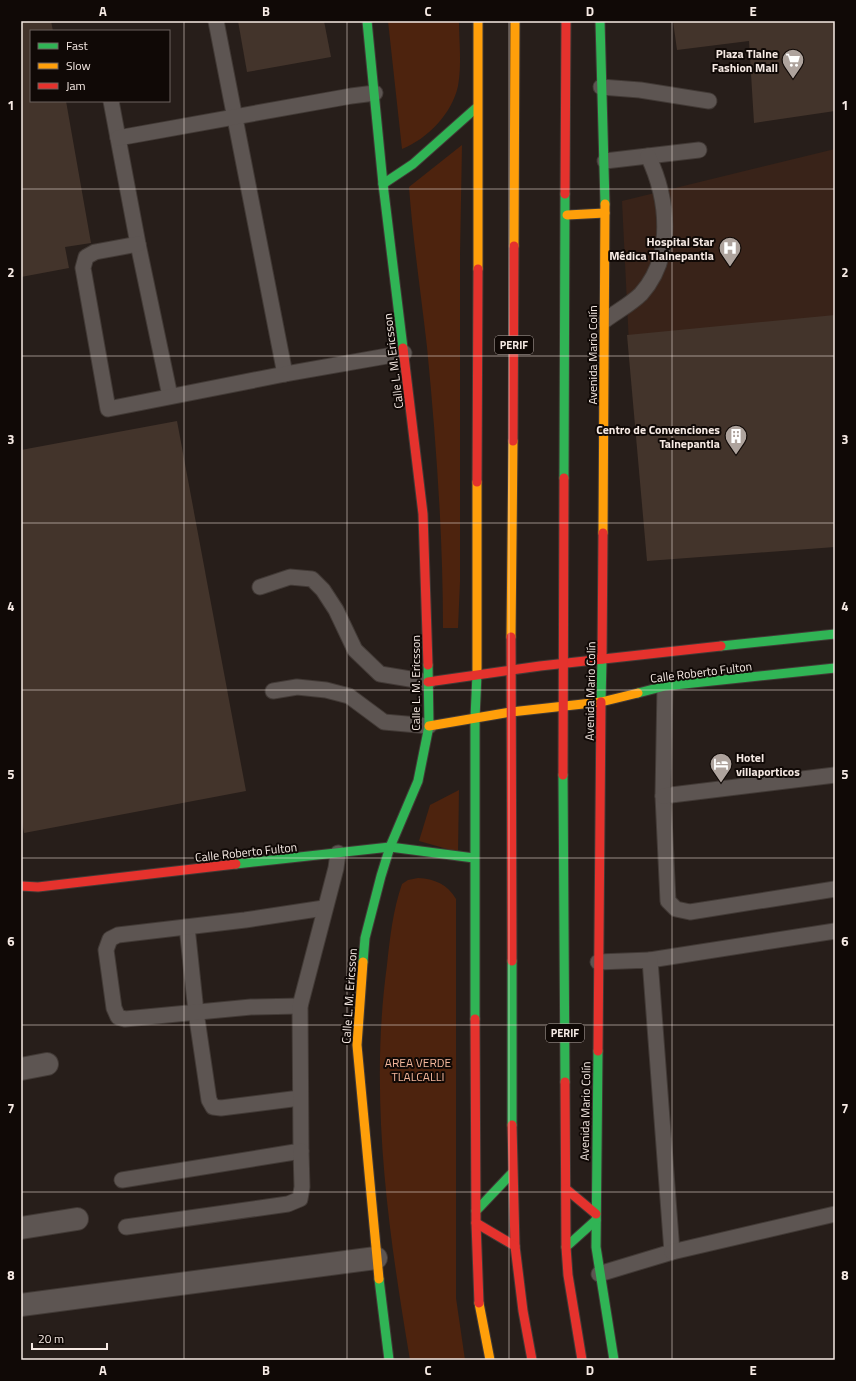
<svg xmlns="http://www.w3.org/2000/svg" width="856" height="1381" viewBox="0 0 856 1381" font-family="'Titillium Web',sans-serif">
<rect width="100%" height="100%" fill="#271e1a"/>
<!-- built -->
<polygon fill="#392319" points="835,149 835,335 630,365 622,201"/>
<!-- green -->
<g fill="#4d230e">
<path d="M388 21H459C459 42 462 65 458 86 452 114 427 139 402 149Z"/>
<path d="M462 145 460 255V582L458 628H443C443 535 436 440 427 347 421 294 413 241 409 187Z"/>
<polygon points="459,790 458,852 419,841 430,805"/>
<path d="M418 878C435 879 447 884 456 899V1298L465 1360H410C388 1230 369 1096 387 965 390 937 393 910 402 884L408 880Z"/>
</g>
<!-- building -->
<g fill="#43342b">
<polygon points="21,21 51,21 53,31 31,31 31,101 66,101 91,243 65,247 69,268 21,277"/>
<polygon points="238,21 324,21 331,57 247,72"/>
<polygon points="673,21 835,21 835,111 754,123 749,41 677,50"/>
<polygon points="835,315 835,547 647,561 627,335"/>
<polygon points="177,421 246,791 24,833 21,817 21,450"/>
</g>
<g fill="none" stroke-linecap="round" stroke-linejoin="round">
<!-- lane casing -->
<g stroke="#423a36" stroke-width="17">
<g id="lane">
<polyline points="216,21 285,374"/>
<polyline points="601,87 640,90 709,101"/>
<polyline points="111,101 138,244 170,396"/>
<polyline points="118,138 351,96 375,93"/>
<polyline points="605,161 699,150"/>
<polyline points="138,244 95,252 86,257 83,268 108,409 285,374 404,353"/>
<path d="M604 321C616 312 631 304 641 294 675 256 668 198 648 156"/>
<polyline points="260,587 290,577 312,579 323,590 336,610 355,650 380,674 428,682"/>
<polyline points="665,686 663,796 668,901 676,909 690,912 835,889"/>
<polyline points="273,691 297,687 326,690 349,696 384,722 429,726"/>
<polyline points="663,796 835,775"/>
<polyline points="187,927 196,1012 209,1100 213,1107 221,1108 300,1098"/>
<polyline points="650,960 835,931"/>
<polyline points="598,962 650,960 672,1252 599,1274"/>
<polyline points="300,1006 251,1007 125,1019 118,1017 114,1008 106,950 110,939 118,935 245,920 324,908"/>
<polyline points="122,1180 301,1151 300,1006 336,868 338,853"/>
<polyline points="126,1227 288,1204 300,1199 302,1187 301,1151"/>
<polyline points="672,1252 835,1214"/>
</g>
</g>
<!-- street casing -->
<g stroke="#423a36" stroke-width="24">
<g id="street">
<polyline points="21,1069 47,1064"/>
<polyline points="21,1228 77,1219"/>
<polyline points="21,1305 376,1258"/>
</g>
</g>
<!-- fast casing -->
<g stroke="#423a36" stroke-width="11">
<g id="fast">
<polyline points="367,21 383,184 403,348"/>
<polyline points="600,21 605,204"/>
<polyline points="383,184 413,164 476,108"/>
<polyline points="564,478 565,194"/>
<polyline points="721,646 835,634"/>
<polyline points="638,693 665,686 835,668"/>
<polyline points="601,702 602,659"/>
<polyline points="475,718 477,674"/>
<polyline points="563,775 565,1082"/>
<polyline points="236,864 390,847 474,858"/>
<polyline points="512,961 512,1125"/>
<polyline points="363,962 365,938 381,876 390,847 418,781 429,726 428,665"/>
<polyline points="475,1019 475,718"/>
<polyline points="598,1051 596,1247 614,1360"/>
<polyline points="476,1211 512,1173"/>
<polyline points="566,1247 596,1220"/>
<polyline points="379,1279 389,1360"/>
</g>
</g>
<!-- slow casing -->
<g stroke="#423a36" stroke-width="11">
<g id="slow">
<polyline points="567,215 605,213"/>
<polyline points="514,246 515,21"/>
<polyline points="478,269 478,21"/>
<polyline points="603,533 605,204"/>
<polyline points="511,637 513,441"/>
<polyline points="477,674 477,482"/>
<polyline points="429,726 511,712 601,702 638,693"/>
<polyline points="363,962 357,1045 379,1279"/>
<polyline points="479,1303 490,1360"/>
</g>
</g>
<!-- jam casing -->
<g stroke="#423a36" stroke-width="11">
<g id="jam">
<polyline points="565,194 566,21"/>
<polyline points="403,348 423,514 428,665"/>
<polyline points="513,441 514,246"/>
<polyline points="477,482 478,269"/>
<polyline points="511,637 512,961"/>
<polyline points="602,659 603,533"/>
<polyline points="428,682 540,666 721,646"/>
<polyline points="563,775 564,478"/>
<polyline points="21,886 38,887 236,864"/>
<polyline points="475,1019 476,1223 479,1303"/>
<polyline points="598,1051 601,702"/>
<polyline points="565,1082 566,1247 568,1275 582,1360"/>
<polyline points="512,1125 515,1246 523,1311 532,1360"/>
<polyline points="566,1189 596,1214"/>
<polyline points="476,1223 515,1246"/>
</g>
</g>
<!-- lane -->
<use href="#lane" stroke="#5d5552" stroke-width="15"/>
<!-- street -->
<use href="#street" stroke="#5d5552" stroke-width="22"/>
<!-- fast -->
<use href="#fast" stroke="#30b455" stroke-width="9"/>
<!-- slow -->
<use href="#slow" stroke="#ff9f0a" stroke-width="9"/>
<!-- jam -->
<use href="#jam" stroke="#e5322d" stroke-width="9"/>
</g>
<!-- grid -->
<path fill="none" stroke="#f6eae4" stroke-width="1" stroke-opacity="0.55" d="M184 21V1360M347 21V1360M509 21V1360M672 21V1360M21 189H835M21 356H835M21 523H835M21 690H835M21 858H835M21 1025H835M21 1192H835"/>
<!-- icons -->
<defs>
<g id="supermarket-pin" transform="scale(1.15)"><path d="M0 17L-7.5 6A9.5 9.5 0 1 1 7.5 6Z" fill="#aea39d" stroke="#100906"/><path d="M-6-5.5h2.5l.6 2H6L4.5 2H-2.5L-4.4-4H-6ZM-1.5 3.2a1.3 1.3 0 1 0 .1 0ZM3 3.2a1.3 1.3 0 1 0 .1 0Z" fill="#fff"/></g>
<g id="hospital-pin" transform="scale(1.15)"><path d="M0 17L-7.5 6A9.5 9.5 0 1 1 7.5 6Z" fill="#aea39d" stroke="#100906"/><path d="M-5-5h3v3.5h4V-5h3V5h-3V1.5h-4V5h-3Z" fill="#fff"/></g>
<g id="building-pin" transform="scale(1.15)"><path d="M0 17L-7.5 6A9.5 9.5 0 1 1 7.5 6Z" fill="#aea39d" stroke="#100906"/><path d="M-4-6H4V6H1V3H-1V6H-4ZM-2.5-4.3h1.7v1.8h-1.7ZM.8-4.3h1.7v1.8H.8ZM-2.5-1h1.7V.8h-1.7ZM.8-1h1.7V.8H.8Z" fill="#fff"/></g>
<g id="hotel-pin" transform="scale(1.15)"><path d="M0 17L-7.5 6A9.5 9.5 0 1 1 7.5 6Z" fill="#aea39d" stroke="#100906"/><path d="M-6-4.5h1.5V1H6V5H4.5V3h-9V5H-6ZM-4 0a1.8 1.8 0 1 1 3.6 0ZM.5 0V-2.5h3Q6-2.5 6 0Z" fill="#fff"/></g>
</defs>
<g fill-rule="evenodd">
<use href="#supermarket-pin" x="793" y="60"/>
<use href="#hospital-pin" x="730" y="248"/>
<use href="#building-pin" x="736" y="436"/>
<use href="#hotel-pin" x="721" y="764"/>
</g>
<g text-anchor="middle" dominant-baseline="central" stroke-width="4" stroke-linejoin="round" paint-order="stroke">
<!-- shield labels -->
<g fill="#100906" stroke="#b1a6a1" stroke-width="1">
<rect x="495" y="336" width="38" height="18" rx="3"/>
<rect x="546" y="1024" width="38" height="18" rx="3"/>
</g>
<g font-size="11" font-weight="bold" fill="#f6eae4">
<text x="514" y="345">PERIF</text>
<text x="565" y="1033">PERIF</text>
</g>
<!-- poi labels -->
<g font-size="12" font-weight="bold" fill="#f6eae4" stroke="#100906" text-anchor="end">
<text x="778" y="53">Plaza Tlalne<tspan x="778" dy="14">Fashion Mall</tspan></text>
<text x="714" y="241">Hospital Star<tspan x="714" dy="14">Médica Tlalnepantla</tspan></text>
<text x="720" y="429">Centro de Convenciones<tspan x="720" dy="14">Talnepantla</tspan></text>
<text x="736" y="757" text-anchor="start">Hotel<tspan x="736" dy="14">villaporticos</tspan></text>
</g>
<!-- street labels -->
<g font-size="12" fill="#f6eae4" stroke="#100906">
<text transform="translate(592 355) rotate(-90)">Avenida Mario Colín</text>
<text transform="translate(393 361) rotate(-97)">Calle L. M. Ericsson</text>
<text transform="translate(701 672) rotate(-7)">Calle Roberto Fulton</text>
<text transform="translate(415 683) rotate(-90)">Calle L. M. Ericsson</text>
<text transform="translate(590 691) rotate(-89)">Avenida Mario Colín</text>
<text transform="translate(246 852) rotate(-6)">Calle Roberto Fulton</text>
<text transform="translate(349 996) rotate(-86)">Calle L. M. Ericsson</text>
<text transform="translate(585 1111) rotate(-89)">Avenida Mario Colín</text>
</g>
<!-- park labels -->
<g font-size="12" fill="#f4b79c" stroke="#100906">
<text x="418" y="1062">AREA VERDE<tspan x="418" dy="14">TLALCALLI</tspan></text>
</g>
</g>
<!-- border -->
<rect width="856" height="1381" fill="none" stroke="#100906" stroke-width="44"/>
<!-- legend -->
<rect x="30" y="30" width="140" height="72" fill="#100906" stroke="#6c635f"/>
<rect x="38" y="43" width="20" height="6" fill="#30b455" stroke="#6c635f"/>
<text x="66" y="50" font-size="12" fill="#f6eae4">Fast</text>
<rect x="38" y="63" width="20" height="6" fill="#ff9f0a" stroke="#6c635f"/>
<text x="66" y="70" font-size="12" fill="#f6eae4">Slow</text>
<rect x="38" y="83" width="20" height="6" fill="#e5322d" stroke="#6c635f"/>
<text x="66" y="90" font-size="12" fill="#f6eae4">Jam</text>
<!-- scale -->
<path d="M32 1343v6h75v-6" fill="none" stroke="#f6eae4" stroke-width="2"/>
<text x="38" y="1343" font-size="12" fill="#f6eae4" stroke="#100906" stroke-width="3" paint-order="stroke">20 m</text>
<rect x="22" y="22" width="812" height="1337" fill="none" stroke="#f6eae4" stroke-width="1.5"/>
<g font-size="13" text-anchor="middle" font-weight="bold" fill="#f6eae4">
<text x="103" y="16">A</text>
<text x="266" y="16">B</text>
<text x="428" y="16">C</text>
<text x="590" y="16">D</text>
<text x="753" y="16">E</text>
<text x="11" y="110">1</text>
<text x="845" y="110">1</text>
<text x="11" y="277">2</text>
<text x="845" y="277">2</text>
<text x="11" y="444">3</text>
<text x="845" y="444">3</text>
<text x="11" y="611">4</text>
<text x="845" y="611">4</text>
<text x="11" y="779">5</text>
<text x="845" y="779">5</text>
<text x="11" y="946">6</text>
<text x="845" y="946">6</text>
<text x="11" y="1113">7</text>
<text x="845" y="1113">7</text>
<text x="11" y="1280">8</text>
<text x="845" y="1280">8</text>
<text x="103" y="1375">A</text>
<text x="266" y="1375">B</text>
<text x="428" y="1375">C</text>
<text x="590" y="1375">D</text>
<text x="753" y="1375">E</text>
</g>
</svg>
